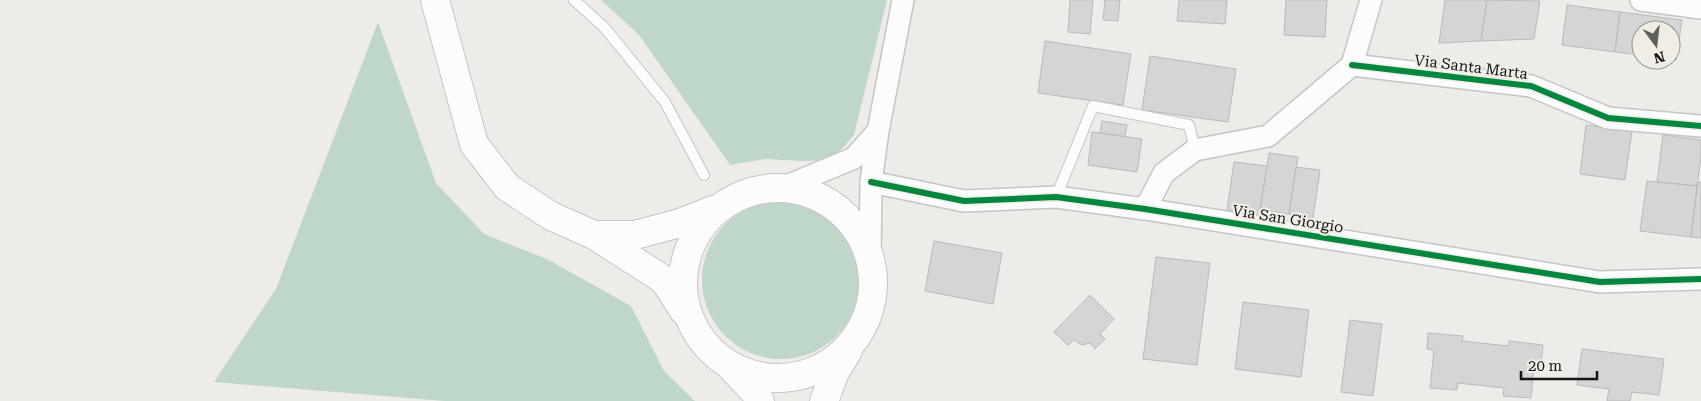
<svg xmlns="http://www.w3.org/2000/svg" width="1701" height="401" viewBox="0 0 1701 401" font-family="'Roboto Serif',serif">
<rect width="100%" height="100%" fill="#edece8"/>
<!-- green -->
<g fill="#bfd7c9">
<polygon points="601,0 887,0 854,135 832,160 801,161 766,159 730,165 639,35"/>
<polygon points="378,22 436,183 484,234 547,259 631,306 664,371 695,401 444,401 214,382 276,289"/>
<circle cx="781" cy="280" r="79"/>
</g>
<!-- building -->
<g fill="#d6d5d5" stroke="#bbb9b9">
<polygon points="1070,0 1093,0 1090,34 1068,32"/>
<polygon points="1105,0 1120,0 1118,21 1103,20"/>
<polygon points="1179,0 1227,0 1225,24 1177,21"/>
<polygon points="1286,0 1327,0 1325,37 1284,35"/>
<polygon points="1445,0 1487,0 1481,41 1439,43"/>
<polygon points="1487,0 1540,1 1534,39 1481,41"/>
<polygon points="1567,5 1620,12 1615,52 1562,45"/>
<polygon points="1620,12 1682,20 1676,60 1671,59 1671,30 1641,30 1641,55 1615,52"/>
<polygon points="1045,41 1131,54 1123,105 1038,93"/>
<polygon points="1150,56 1236,69 1228,122 1142,110"/>
<polygon points="1102,121 1127,125 1125,137 1100,133"/>
<polygon points="1586,125 1632,131 1625,180 1580,174"/>
<polygon points="1092,132 1142,139 1137,172 1088,165"/>
<polygon points="1663,135 1701,140 1701,157 1697,186 1657,182"/>
<polygon points="1269,153 1298,157 1289,214 1260,210"/>
<polygon points="1234,162 1267,166 1259,215 1227,210"/>
<polygon points="1296,167 1320,170 1313,218 1289,214"/>
<polygon points="1647,181 1697,186 1691,237 1640,231"/>
<polygon points="1698,182 1701,182 1701,238 1691,237"/>
<polygon points="934,241 1002,253 993,304 925,291"/>
<polygon points="1156,257 1210,263 1197,365 1143,359"/>
<polygon points="1090,295 1114,319 1100,334 1105,339 1095,349 1090,343 1082,345 1074,340 1068,345 1054,332"/>
<polygon points="1243,302 1309,310 1301,377 1235,369"/>
<polygon points="1350,320 1382,324 1373,396 1341,392"/>
<polygon points="1428,333 1463,336 1462,341 1508,346 1509,341 1543,345 1541,366 1534,365 1531,398 1503,396 1504,388 1458,383 1457,390 1430,388 1434,350 1427,349"/>
<polygon points="1582,349 1664,359 1659,395 1632,392 1630,401 1607,401 1609,389 1577,385"/>
</g>
<g fill="none" stroke-linecap="round" stroke-linejoin="round">
<!-- lane casing -->
<g stroke="#c6c5c2" stroke-width="12">
<g id="lane">
<polyline points="574,0 604,27 665,102 704,175"/>
<polyline points="1056,197 1093,106 1189,125 1195,150"/>
</g>
</g>
<!-- street casing -->
<g stroke="#c6c5c2" stroke-width="24">
<g id="street">
<polyline points="1641,0 1701,8"/>
<polyline points="1352,65 1531,86 1608,118 1701,126"/>
<polyline points="871,182 964,201 1056,197 1145,209 1600,282 1701,279"/>
<polyline points="782,188 854,158 878,131"/>
<polyline points="1145,209 1164,173 1195,150 1268,136 1352,65 1371,0"/>
<polyline points="870,259 871,182 878,131 903,0"/>
</g>
</g>
<!-- primary casing -->
<g stroke="#c6c5c2" stroke-width="30">
<g id="primary">
<polyline points="435,0 474,144 507,187 551,216 594,235 664,280 684,311"/>
<circle cx="778" cy="283" r="95"/>
<polyline points="594,235 635,235 680,223 713,210"/>
<polyline points="731,367 754,391 760,401"/>
<polyline points="824,401 835,372 848,351"/>
</g>
</g>
<!-- lane -->
<use href="#lane" stroke="#fcfcfc" stroke-width="10"/>
<!-- street -->
<use href="#street" stroke="#fcfcfc" stroke-width="21"/>
<!-- primary -->
<use href="#primary" stroke="#fcfcfc" stroke-width="28"/>
<!-- cycleway casing -->
<g stroke="#f0ede5" stroke-width="9">
<g id="cycleway">
<polyline points="1352,65 1531,86 1608,118 1701,126"/>
<polyline points="871,182 964,201 1056,197 1145,209 1600,282 1701,279"/>
</g>
</g>
<!-- cycleway -->
<use href="#cycleway" stroke="#00873e" stroke-width="6"/>
</g>
<g text-anchor="middle" dominant-baseline="central" stroke-width="4.5" stroke-linejoin="round" paint-order="stroke">
<!-- street labels -->
<g font-size="15" fill="#161513" stroke="#f0ede5">
<text transform="translate(1471 67) rotate(7)">Via Santa Marta</text>
<text transform="translate(1288 219) rotate(9)">Via San Giorgio</text>
</g>
</g>
<!-- north arrow -->
<g transform="translate(1656 45) rotate(165)"><circle r="24" fill="#f0ede5" stroke="#999791"/>
<path d="M0-4L9 19L0 12L-9 19Z" fill="#61605e"/>
<text y="-8" font-size="14" font-weight="bold" text-anchor="middle" fill="#161513">N</text>
</g>
<!-- scale -->
<path d="M1521 371v8h76v-8" fill="none" stroke="#161513" stroke-width="2.5"/>
<text x="1528" y="371" font-size="15" fill="#161513" stroke="#f0ede5" stroke-width="4" paint-order="stroke">20 m</text>
</svg>
